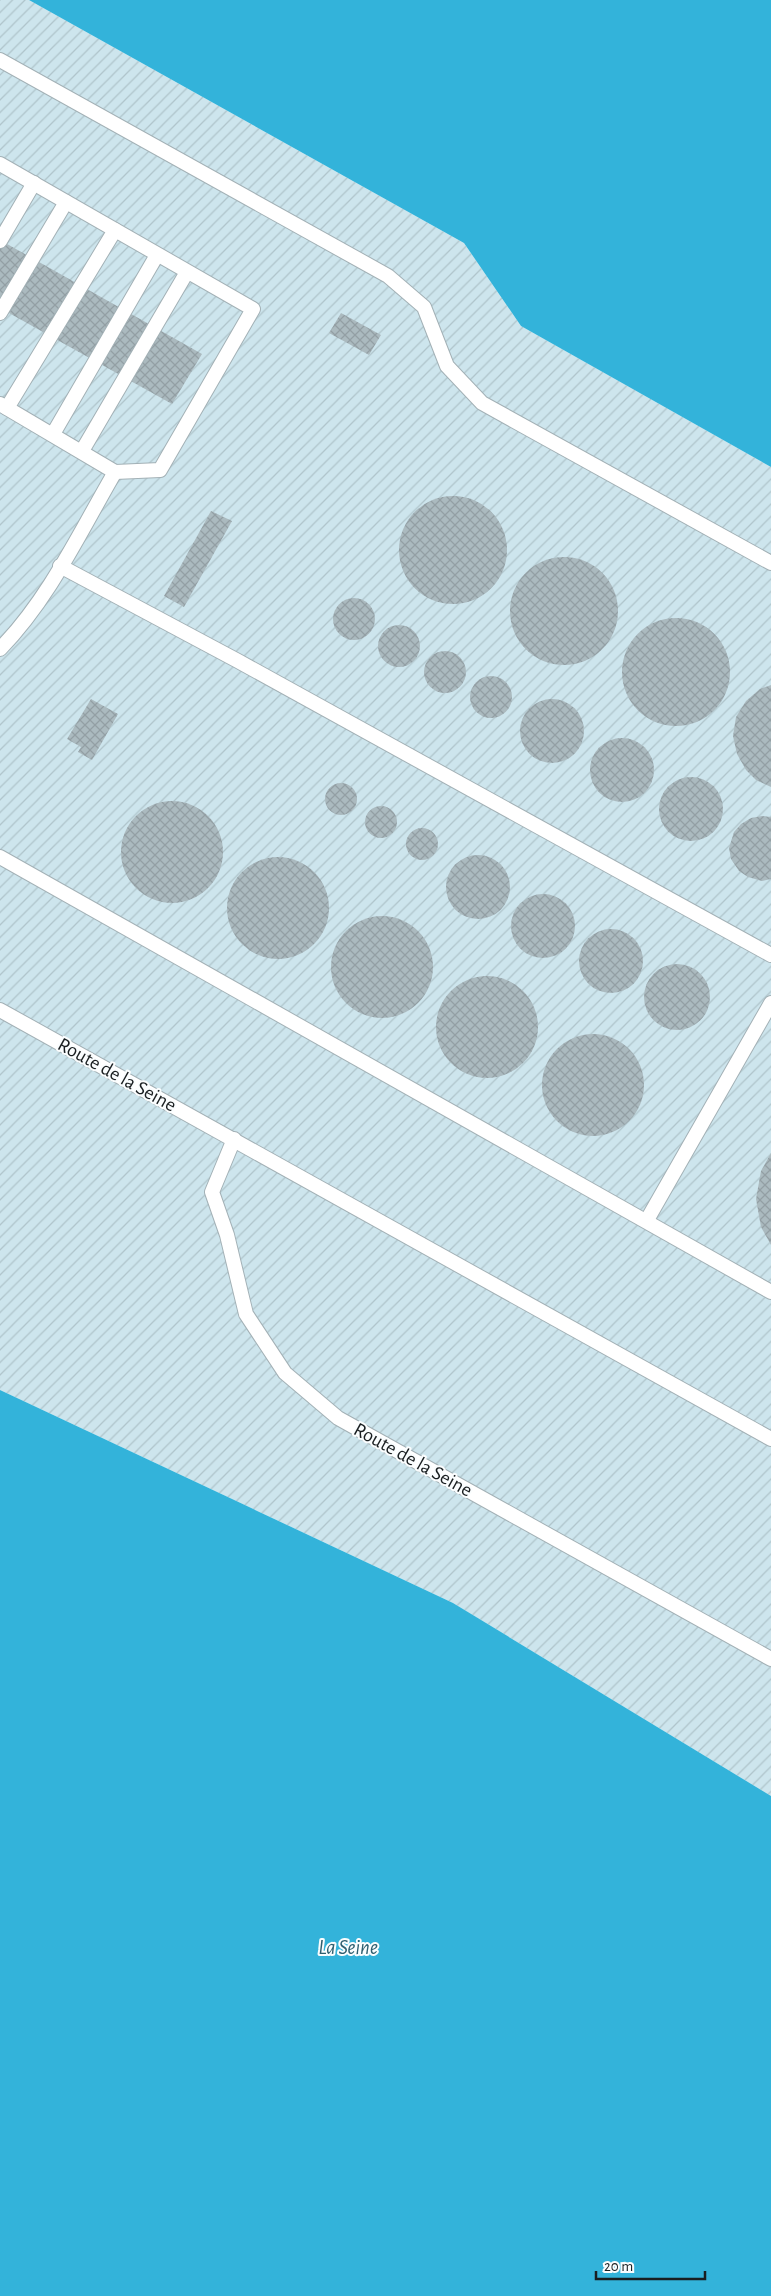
<svg xmlns="http://www.w3.org/2000/svg" width="771" height="2296" viewBox="0 0 771 2296" font-family="'Alegreya Sans',sans-serif">
<defs>
<pattern id="industrial-furrows" width="10" height="10" patternUnits="userSpaceOnUse" patternTransform="scale(1.25)"><rect width="10" height="10" fill="#cde5ed"/><path d="M-1 1l2-2M0 10L10 0M9 11l2-2" fill="none" stroke="#afc4cb"/></pattern>
<pattern id="building-cross-hatch" width="8" height="8" patternUnits="userSpaceOnUse" patternTransform="scale(1.25)"><rect width="8" height="8" fill="#abbabf"/><path d="M0 0l8 8M0 8l8-8" fill="none" stroke="#939fa4"/></pattern>
</defs>
<rect width="100%" height="100%" fill="#e3f2f8"/>
<!-- industrial -->
<polygon fill="url(#industrial-furrows)" points="0,0 29,0 464,243 521,326 771,467 771,1796 453,1603 0,1390"/>
<!-- water -->
<g fill="#33b3da">
<polygon points="29,0 771,0 771,467 521,326 464,243"/>
<polygon points="0,1390 453,1603 771,1796 771,2296 0,2296"/>
</g>
<!-- building -->
<g fill="url(#building-cross-hatch)">
<polygon points="0,240 202,354 172,404 0,308"/>
<polygon points="341,313 381,335 369,355 329,333"/>
<circle cx="453" cy="550" r="54"/>
<polygon points="211,511 232,521 184,607 164,596"/>
<circle cx="564" cy="611" r="54"/>
<circle cx="354" cy="619" r="21"/>
<circle cx="676" cy="672" r="54"/>
<circle cx="399" cy="646" r="21"/>
<circle cx="445" cy="672" r="21"/>
<circle cx="491" cy="697" r="21"/>
<polygon points="771,685 771,787 756,780 746,770 737,754 733,736 736,717 746,701 760,689"/>
<circle cx="552" cy="731" r="32"/>
<polygon points="91,699 118,714 92,760 78,752 81,747 67,739"/>
<circle cx="622" cy="770" r="32"/>
<circle cx="691" cy="809" r="32"/>
<circle cx="341" cy="799" r="16"/>
<circle cx="172" cy="852" r="51"/>
<circle cx="381" cy="822" r="16"/>
<polygon points="762,816 771,817 771,879 762,881 748,877 739,871 731,859 729,848 734,832 741,824 751,818"/>
<circle cx="422" cy="844" r="16"/>
<circle cx="478" cy="887" r="32"/>
<circle cx="278" cy="908" r="51"/>
<circle cx="543" cy="926" r="32"/>
<circle cx="382" cy="967" r="51"/>
<circle cx="611" cy="961" r="32"/>
<circle cx="677" cy="997" r="33"/>
<circle cx="487" cy="1027" r="51"/>
<circle cx="593" cy="1085" r="51"/>
<polygon points="771,1153 771,1245 761,1227 756,1199 761,1171"/>
</g>
<g fill="none" stroke-linecap="round" stroke-linejoin="round">
<!-- service casing -->
<g stroke="#a3b1b6" stroke-width="16">
<g id="service">
<polyline points="0,60 388,276 424,307 447,366 482,403 771,563"/>
<polyline points="0,164 253,309 160,470 115,472"/>
<polyline points="0,241 34,183"/>
<polyline points="0,313 66,202"/>
<path d="M0 404 115 472C80 532 49 599 0 649"/>
<polyline points="7,408 115,230"/>
<polyline points="53,434 157,255"/>
<polyline points="82,451 187,272"/>
<polyline points="60,566 238,661 771,955"/>
<polyline points="0,857 771,1292"/>
<polyline points="0,1010 771,1439"/>
<polyline points="234,1139 212,1192 227,1235 246,1314 285,1373 338,1418 771,1659"/>
<polyline points="647,1220 771,1003"/>
</g>
</g>
<!-- service -->
<use href="#service" stroke="#fff" stroke-width="14"/>
</g>
<g text-anchor="middle" dominant-baseline="central" stroke-width="4" stroke-linejoin="round" paint-order="stroke">
<!-- street labels -->
<g font-size="20" fill="#191e20" stroke="#fafdfe">
<text transform="translate(117 1075) rotate(29)">Route de la Seine</text>
<text transform="translate(413 1460) rotate(29)">Route de la Seine</text>
</g>
<!-- water labels -->
<g font-size="21" font-style="italic" fill="#2e5f70" stroke="#fafdfe">
<text x="348" y="1947">La Seine</text>
</g>
</g>
<!-- scale -->
<path d="M596 2271v8h109v-8" fill="none" stroke="#191e20" stroke-width="2.5"/>
<text x="604" y="2271" font-size="15" fill="#191e20" stroke="#fafdfe" stroke-width="4" paint-order="stroke">20 m</text>
</svg>
